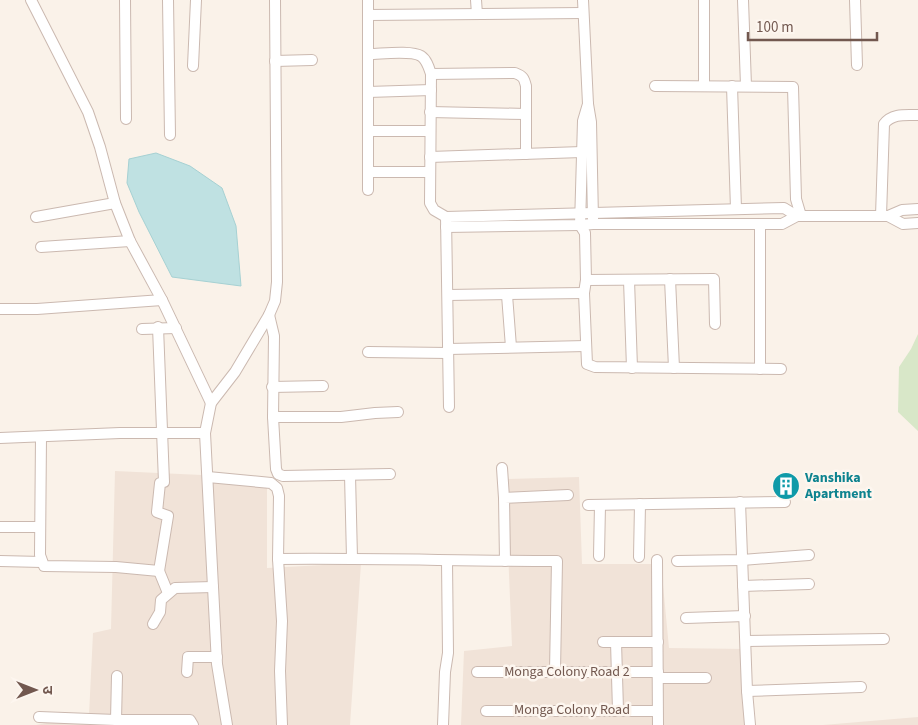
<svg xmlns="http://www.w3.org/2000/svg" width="918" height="725" viewBox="0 0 918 725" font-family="'Source Sans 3','Noto Sans Devanagari',sans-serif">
<rect width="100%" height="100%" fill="#faf2e9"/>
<!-- residential -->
<g fill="#f1e3d8">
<polygon points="115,471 267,478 267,568 361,563 350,725 36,725 89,715 93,633 111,629"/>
<polygon points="579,477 582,564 661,564 669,648 747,649 751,725 461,725 464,651 512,646 505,479"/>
<polygon points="918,717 918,725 823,725"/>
</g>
<!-- green -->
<polygon fill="#d8e7c8" points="918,334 918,431 898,412 899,367 911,349"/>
<!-- water -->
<polygon fill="#bfe1e2" stroke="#a6d1d3" points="156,153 190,166 222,188 236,226 241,286 172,277 139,212 127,183 129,159"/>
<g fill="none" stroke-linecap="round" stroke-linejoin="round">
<!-- street casing -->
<g stroke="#cbb9b0" stroke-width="12">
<g id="street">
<polyline points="31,0 88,112 100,147 115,203 130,241 162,300 211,403"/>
<polyline points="125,0 126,119"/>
<polyline points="168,0 170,135"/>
<polyline points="368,0 368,190"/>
<polyline points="476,0 477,14"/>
<polyline points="583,0 588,104 591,122 593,219"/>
<polyline points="743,0 746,86"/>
<polyline points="855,0 857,65"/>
<polyline points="368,15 582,13"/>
<path d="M369 54C381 54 411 50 421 56 427 60 429 68 431 74L430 203 434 210 446 217 449 407"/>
<polyline points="275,61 312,60"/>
<polyline points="193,66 196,0"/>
<path d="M431 74 515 73C523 76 524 78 526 86V154"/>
<polyline points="655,86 793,87 796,199 801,216"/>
<polyline points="704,86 704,0"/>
<polyline points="732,86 736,209"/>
<polyline points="368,92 431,90"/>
<polyline points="588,104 583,121 580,225 585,233 586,280 584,293 587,364 595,367 781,369"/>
<polyline points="430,112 526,114"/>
<polyline points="368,131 430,131"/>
<polyline points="430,157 582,152"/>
<polyline points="368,172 430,172"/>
<path d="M881 216 884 124C892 113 906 115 918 115"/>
<polyline points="888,216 903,224 918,223"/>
<polyline points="36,217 115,203"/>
<polyline points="446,217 784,208 797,216"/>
<polyline points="446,227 580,225 593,224 782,224 797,216 888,216 902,210 918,209"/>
<polyline points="41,247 130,241"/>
<polyline points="670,279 674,368"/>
<polyline points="586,280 714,279 715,324"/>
<polyline points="629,280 632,368"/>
<polyline points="448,295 584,293"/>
<polyline points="507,295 511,347"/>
<polyline points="0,309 37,309 162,300"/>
<polyline points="269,315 274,336 273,417 276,469 278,474 283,476 390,474"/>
<polyline points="142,329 176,328"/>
<polyline points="448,349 586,346"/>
<polyline points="368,352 448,353"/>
<polyline points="760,369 760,224"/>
<polyline points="272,387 323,386"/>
<polyline points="273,417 341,417 375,413 398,412"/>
<polyline points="41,437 40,555 44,566 116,567 159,571 168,516 157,512 160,483 164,482 158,327"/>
<polyline points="0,438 120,433 205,433"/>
<polyline points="502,468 504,498"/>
<polyline points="350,475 352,558"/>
<polyline points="208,477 271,483 277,488 279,496 278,559 282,621 280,671 282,725"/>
<polyline points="740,502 747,691 750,725"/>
<polyline points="588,505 785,502"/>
<polyline points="0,527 40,527"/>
<polyline points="599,556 600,505"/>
<polyline points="639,557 640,504"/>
<path d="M278 559C372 558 464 561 557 561L555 671"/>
<polyline points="657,560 658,725"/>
<polyline points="0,561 42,562"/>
<polyline points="505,561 504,498 568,495"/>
<polyline points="677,561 742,560 809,555"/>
<polyline points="159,571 168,593"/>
<polyline points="743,586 809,584"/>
<polyline points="686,618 745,616"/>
<polyline points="153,624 160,612 161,600 175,588 213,587"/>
<polyline points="746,641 884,639"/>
<polyline points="603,642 658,642"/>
<polyline points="616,642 618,710"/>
<polyline points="187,672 188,657 217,657"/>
<polyline points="477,672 658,672"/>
<polyline points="658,678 706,678"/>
<polyline points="747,691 861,687"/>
<polyline points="486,711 657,711"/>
<polyline points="39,717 116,720 190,720 193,725"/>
<polyline points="116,720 117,676"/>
<polyline points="227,725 217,664 205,433 211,403 235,372 269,315 275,301 277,282 275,0"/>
<polyline points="443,725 445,672 448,653 447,561"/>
</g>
</g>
<!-- street -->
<use href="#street" stroke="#fff" stroke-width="10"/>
</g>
<!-- icons -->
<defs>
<g id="building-disc" transform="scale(1.4375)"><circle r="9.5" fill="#0f9aa8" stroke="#fdf6ef"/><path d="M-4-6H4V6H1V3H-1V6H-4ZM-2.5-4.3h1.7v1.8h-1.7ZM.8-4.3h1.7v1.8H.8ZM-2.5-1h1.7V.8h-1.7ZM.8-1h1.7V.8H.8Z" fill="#fff"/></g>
</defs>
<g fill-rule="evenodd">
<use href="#building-disc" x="786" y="486"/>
</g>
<g text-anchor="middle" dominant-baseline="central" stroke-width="5" stroke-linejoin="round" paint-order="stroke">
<!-- culture labels -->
<g font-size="14" font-weight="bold" fill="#0d838f" stroke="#fdf6ef" text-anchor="start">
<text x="805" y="478">Vanshika<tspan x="805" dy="16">Apartment</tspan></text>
</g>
<!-- street labels -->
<g font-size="14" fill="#72584f" stroke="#fdf6ef">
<text x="567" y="672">Monga Colony Road 2</text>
<text x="572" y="710">Monga Colony Road</text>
</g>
</g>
<!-- north arrow -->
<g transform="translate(35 690) rotate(90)" stroke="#fdf6ef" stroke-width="4" paint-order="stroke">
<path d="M0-4L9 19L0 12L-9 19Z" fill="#72584f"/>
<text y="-8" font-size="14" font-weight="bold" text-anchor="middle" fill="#72584f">उ</text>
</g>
<!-- scale -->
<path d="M748 32v8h129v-8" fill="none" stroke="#72584f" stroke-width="2.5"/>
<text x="756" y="32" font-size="15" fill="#72584f" stroke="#fdf6ef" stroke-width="4" paint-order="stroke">100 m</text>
</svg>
